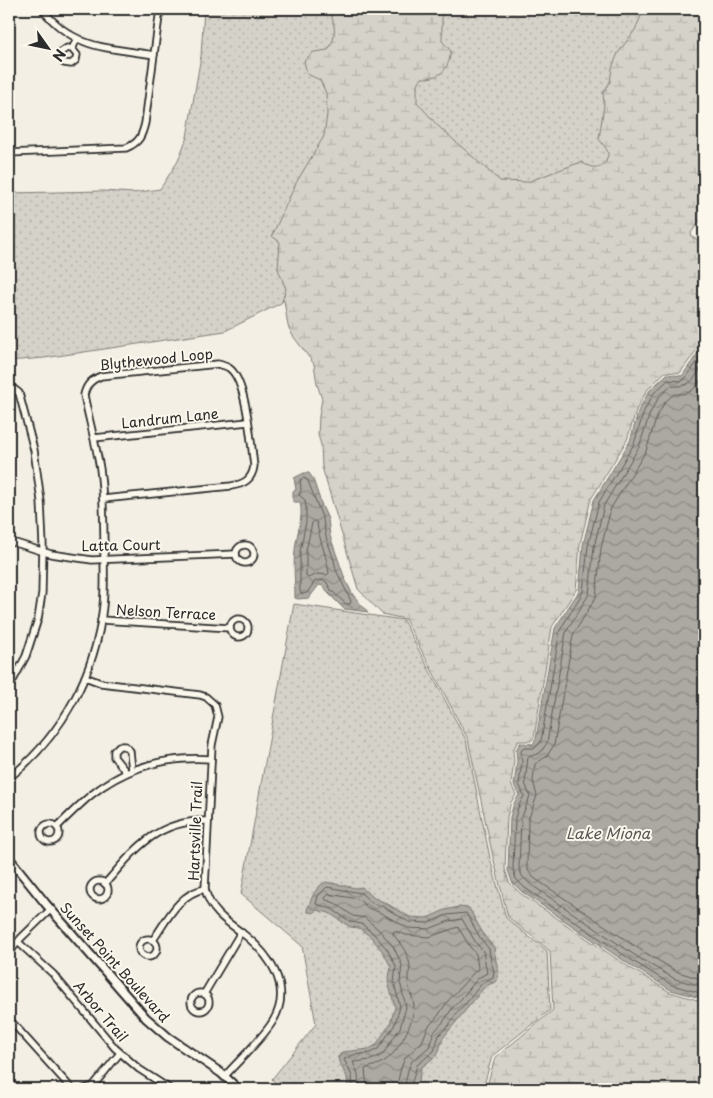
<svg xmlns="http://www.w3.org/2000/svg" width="713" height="1098" viewBox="0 0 713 1098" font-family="'Playpen Sans',sans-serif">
<defs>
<pattern id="grass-dots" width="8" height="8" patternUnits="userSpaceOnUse" patternTransform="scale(1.25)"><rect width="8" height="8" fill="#d5d2c9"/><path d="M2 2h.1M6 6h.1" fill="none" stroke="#b7b4ad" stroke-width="1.8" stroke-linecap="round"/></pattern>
<pattern id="wetland-marsh" width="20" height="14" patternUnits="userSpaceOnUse" patternTransform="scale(1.25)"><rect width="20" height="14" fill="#d5d2c9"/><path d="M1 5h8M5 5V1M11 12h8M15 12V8" fill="none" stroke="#b7b4ad"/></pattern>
<pattern id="water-waves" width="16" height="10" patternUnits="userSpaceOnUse" patternTransform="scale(1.25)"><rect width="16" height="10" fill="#aca9a2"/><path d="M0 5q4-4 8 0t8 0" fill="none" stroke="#8c8a84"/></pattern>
</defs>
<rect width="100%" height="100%" fill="#f3efe4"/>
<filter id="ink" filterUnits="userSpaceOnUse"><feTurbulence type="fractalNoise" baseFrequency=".02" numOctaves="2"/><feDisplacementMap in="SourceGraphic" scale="10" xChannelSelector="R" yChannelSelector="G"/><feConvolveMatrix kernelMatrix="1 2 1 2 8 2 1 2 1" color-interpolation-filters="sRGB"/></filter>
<g filter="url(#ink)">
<!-- grass -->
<g fill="url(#grass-dots)" stroke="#807e7a">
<polygon points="204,9 659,9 615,164 545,215 413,163 281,303 225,331 44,358 9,361 9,193 103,191 133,193 160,189 178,161 187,137 201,56"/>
<polygon points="294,604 403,620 466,740 490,858 506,918 547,951 550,1010 492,1056 483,1089 281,1089 272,1079 316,1024 302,946 241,894"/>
</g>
<!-- wetland -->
<path fill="url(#wetland-marsh)" stroke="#807e7a" d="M330 9H442V41L451 51C448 70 442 78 422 78L417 85V102L438 126 500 181 527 182 581 162C589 167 599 171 606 161 607 158 608 157 608 153 607 149 602 143 599 139L604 105 603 93 610 82 612 68 618 53 635 30 644 9H704V215L691 233 692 237 704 243V262L700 296 702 343 680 373 665 372 648 389 637 408 627 440 591 499 580 544 576 590 552 627 534 738 531 741H518L513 750 514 761 511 784 516 795 511 802 507 817 505 869 509 882 521 894 632 969 670 992 704 1002V1089H486L495 1058 553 1010 550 951 508 917 493 857 468 739 405 619 382 614 358 589 322 467 321 445 318 435 319 416 322 399 317 384 314 364 293 336 288 326 284 300 282 301 286 289 278 269 280 242 272 236 296 183 324 136 327 114 326 93 320 80 307 74 304 61 314 52 328 50C334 41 336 32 333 21 332 16 329 14 330 9Z"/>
<!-- water -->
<g fill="url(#water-waves)" stroke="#787772">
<polygon points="704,344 704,999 671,990 633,967 522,892 512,882 508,870 510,817 514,803 519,795 514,785 517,761 516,750 520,743 533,744 536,739 555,628 579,591 583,545 594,500 630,441 639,409 650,390 667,374 682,376"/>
<path d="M304 473H309L313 479 322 506 328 519 330 536 345 579 353 595 368 612 344 609 328 593 323 586 319 585 309 598 298 599 295 598C295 582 293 565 295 550 296 534 304 519 300 502H293V491L296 490 294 478Z"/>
<path d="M326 882 356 888 362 887 374 898 384 902 410 917 427 918 445 910 459 907 469 908 485 937 494 947 496 961 499 972 497 981 486 986 482 990 443 1038 438 1054 421 1068 419 1080 414 1089H348L347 1077 339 1062 338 1057 342 1052 369 1049 376 1045 390 1024 395 1007 388 982 391 967 383 952 371 937 359 928 350 927 329 913 317 910 313 913 308 912 307 910C311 900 315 886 326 882Z"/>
</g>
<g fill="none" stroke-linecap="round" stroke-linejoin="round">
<!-- shore -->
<g stroke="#5f5d5b" stroke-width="1">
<polyline points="704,353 685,379 682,381 668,380 654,393 644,411 634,444 599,502 588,546 583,592 560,630 541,741 535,748 524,748 521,751 522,762 519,784 524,796 519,805 515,818 513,869 516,879 525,888 636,963 672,985 704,994"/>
<path d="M704 364C692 380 693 387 671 386L659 397 650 413 639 447 604 505 594 547 589 594 566 632 547 743 540 753 528 757 525 783 530 796 521 819 519 868 522 876 530 884 639 958 675 979 704 987"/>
<path d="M704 376C694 390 691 395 674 394L665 402 657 416 646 451 611 508 601 548 596 597 573 635 554 745 547 756 535 764 533 781 537 796 528 820 527 867 529 872 534 878 644 952 678 972 704 980"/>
<polygon points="304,478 308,481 323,520 326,537 334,560 336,570 351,601 350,604 346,604 331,590 326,581 319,580 315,581 307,593 302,594 300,592 300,551 306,522 306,508 305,500 299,495 301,490 300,480"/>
<path d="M315 521 317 523C319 540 327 556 329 573L327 575 317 574 308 578 306 576V551L312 523Z"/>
<polyline points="353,1089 352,1076 344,1059 353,1055 370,1053 378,1049 394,1026 400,1007 394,982 396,966 387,949 374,934 362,924 351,922 332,909 316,904 318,896 327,887 361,893 372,903 382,906 409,922 428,923 447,915 466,913 481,939 489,949 491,962 494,971 493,977 483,982 467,1002 458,1011 449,1025 439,1035 434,1051 417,1065 410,1089"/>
<polyline points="359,1089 358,1074 353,1062 371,1060 383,1054 400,1028 406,1007 400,982 402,965 393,946 378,929 365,918 353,916 335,903 326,900 325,898 329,894 358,899 368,908 379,912 408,928 429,929 449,921 462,919 476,943 483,951 487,973 478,978 462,998 453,1007 444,1021 434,1032 429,1047 412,1061 408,1070 404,1089"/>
<path d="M367 1089 365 1069C372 1066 379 1065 386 1060 399 1051 414 1022 414 1006 413 997 408 989 408 980 408 976 409 972 410 968 410 956 401 944 393 934V932L395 931 406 935 429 937 458 927 470 947 476 954 478 968 447 1002 438 1016 428 1027 422 1042 405 1058 401 1068 396 1089"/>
</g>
<!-- minor casing -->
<g stroke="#2b2b2b" stroke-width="9">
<g id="minor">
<path d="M42 9C75 50 106 47 154 55"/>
<polyline points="72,49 67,48 61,52 60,57 64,63 71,64 76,60 77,55 72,49 77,39"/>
<path d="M9 153 126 148C139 143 142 136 145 123L160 9"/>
<polyline points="9,385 19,393 34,450 41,501 43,545 42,593 38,619 26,656 9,688"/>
<polyline points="94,438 248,422"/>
<polyline points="9,541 51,554 92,560 236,554"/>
<circle cx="245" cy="554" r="9"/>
<circle cx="239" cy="628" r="9"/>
<polyline points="101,620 230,628"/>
<path d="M85 677 101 683 200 695 206 697 215 705 218 717 212 745 205 889C210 910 224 920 241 932 268 953 294 986 273 1021 263 1038 239 1060 225 1076"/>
<polyline points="126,772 114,757 114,751 119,746 125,746 130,751 132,770"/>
<path d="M9 778C62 736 96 673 103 606 105 588 104 570 104 553 104 525 104 497 100 469 96 444 89 420 84 395 86 385 91 380 101 376L218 364C222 365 226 366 229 368 247 380 251 445 254 466 252 480 244 484 231 486L103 499"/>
<circle cx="50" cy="833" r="9"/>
<path d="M57 827C68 816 79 805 91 795 126 767 167 756 211 759"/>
<circle cx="99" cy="890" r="9"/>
<path d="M105 884C135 849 158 819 208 821"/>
<circle cx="148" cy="948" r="9"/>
<path d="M153 940C167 920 179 893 205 889"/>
<polyline points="18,942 53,974 115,1048 139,1069 170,1089"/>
<polyline points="9,953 21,938 51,909"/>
<circle cx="200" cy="1002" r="9"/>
<polyline points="204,994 241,932"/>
<polyline points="9,1019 72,1089"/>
<polyline points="84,1089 93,1086 120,1053"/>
</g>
</g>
<!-- tertiary casing -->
<g stroke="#2b2b2b" stroke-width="11">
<polyline id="tertiary" points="9,858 46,904 146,1018 168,1037 221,1073 238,1089"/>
</g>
<!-- minor -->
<use href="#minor" stroke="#fbf7ec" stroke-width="5.5"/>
<!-- tertiary -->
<use href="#tertiary" stroke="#fbf7ec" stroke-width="7"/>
</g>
</g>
<g text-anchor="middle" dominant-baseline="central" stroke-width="4" stroke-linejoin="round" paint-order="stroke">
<!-- street labels -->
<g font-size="14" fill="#2b2b2b" stroke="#fbf7ec">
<text transform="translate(156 359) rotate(-6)">Blythewood Loop</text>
<text transform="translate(170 418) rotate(-6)">Landrum Lane</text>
<text transform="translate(121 545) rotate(-1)">Latta Court</text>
<text transform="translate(166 612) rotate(3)">Nelson Terrace</text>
<text transform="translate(195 831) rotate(-88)">Hartsville Trail</text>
<text transform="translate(115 962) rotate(48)">Sunset Point Boulevard</text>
<text transform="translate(101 1011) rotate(50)">Arbor Trail</text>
</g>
<!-- water labels -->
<g font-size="15" font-style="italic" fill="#585755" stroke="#fbf7ec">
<text x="608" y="832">Lake Miona</text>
</g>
</g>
<!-- margin -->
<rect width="713" height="1098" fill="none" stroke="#fbf7ec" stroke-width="30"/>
<rect x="15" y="15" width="683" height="1068" fill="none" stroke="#2b2b2b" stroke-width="2" filter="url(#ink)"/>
<!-- north arrow -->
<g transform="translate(48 48) rotate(123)" stroke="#fbf7ec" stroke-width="4" paint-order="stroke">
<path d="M0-4L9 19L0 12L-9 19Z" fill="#2b2b2b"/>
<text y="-8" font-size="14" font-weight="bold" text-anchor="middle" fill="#2b2b2b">N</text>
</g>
</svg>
